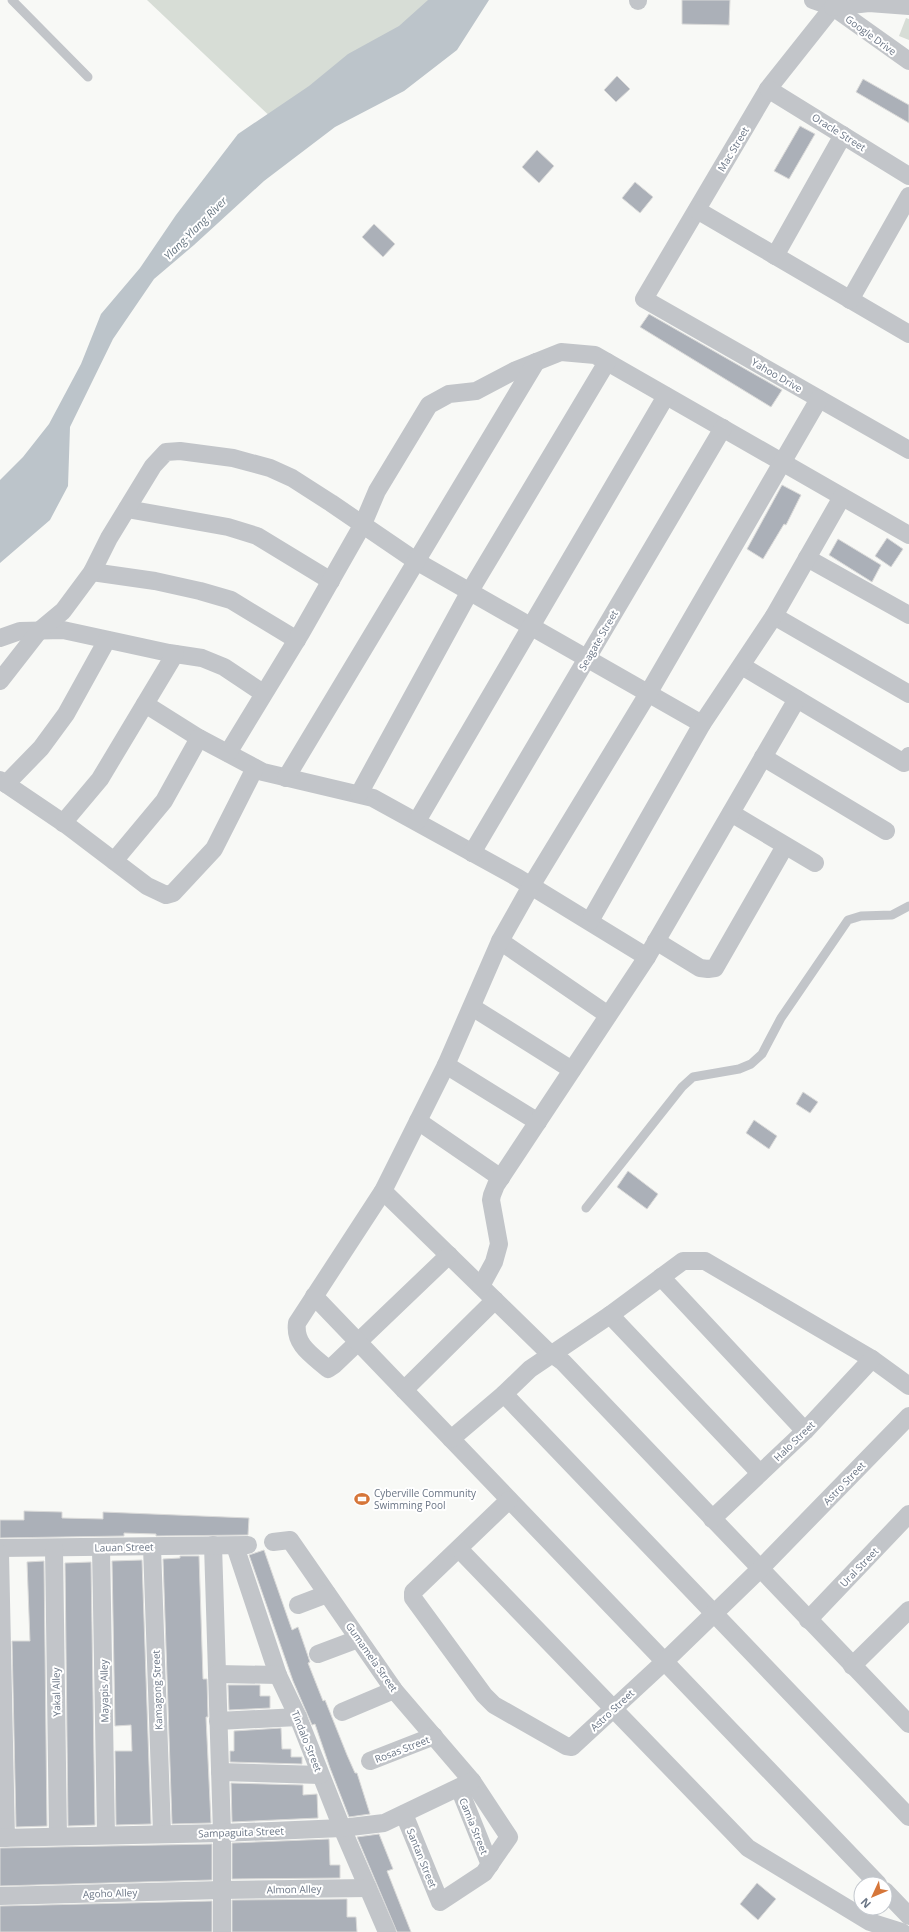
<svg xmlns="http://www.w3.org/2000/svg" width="909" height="1932" viewBox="0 0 909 1932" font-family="'Open Sans',sans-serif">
<rect width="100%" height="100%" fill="#f8f9f6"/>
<!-- green -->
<g fill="#d7ddd6">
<polygon points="147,0 471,0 296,141"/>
<polygon points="906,18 909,19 909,40 899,36"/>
</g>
<!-- water -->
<polygon fill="#bcc4ca" points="428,0 489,0 457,50 404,91 335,127 264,181 194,245 154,279 113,339 70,427 68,486 50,520 0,563 0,480 23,457 49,424 81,364 101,314 140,268 176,215 238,134 309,86 348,54 399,26"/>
<!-- building -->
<g fill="#abb0b8" stroke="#dadad9">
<polygon points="682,0 730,0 729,25 682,24"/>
<polygon points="617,76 630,89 616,102 604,90"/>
<polygon points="863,79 909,105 909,123 856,92"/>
<polygon points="800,126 815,134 789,179 774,171"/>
<polygon points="537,150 554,166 539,183 522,167"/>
<polygon points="635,182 653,197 640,213 622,198"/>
<polygon points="374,224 395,244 383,257 362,237"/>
<polygon points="649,314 782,390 771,407 640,327"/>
<polygon points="782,485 801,495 786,525 784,524 763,559 747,549"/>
<polygon points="887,538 903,549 891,567 875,556"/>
<polygon points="838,539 881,565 872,582 829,555"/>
<polygon points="803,1092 818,1102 810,1113 796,1104"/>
<polygon points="754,1120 777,1136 769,1149 746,1133"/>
<polygon points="628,1171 658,1194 647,1209 617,1187"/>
<polygon points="24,1511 62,1512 62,1518 103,1519 103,1512 249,1518 248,1535 156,1536 156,1534 124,1533 124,1536 0,1538 0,1520 24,1520"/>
<polygon points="264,1550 292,1630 298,1627 310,1662 308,1663 323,1701 325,1700 347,1755 355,1773 357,1773 370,1814 349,1817 330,1768 315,1724 312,1725 293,1681 249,1555"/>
<polygon points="180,1556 199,1556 203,1679 207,1679 208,1717 206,1717 211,1823 172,1824 163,1559 180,1558"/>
<polygon points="142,1560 151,1824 116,1825 115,1751 132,1751 131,1725 115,1726 112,1561"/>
<polygon points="44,1561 47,1826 16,1827 12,1641 30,1641 27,1562"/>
<polygon points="91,1562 95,1825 68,1826 65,1563"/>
<polygon points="228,1685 260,1685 260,1696 270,1696 270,1708 229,1710"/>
<polygon points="281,1728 282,1749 291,1749 291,1757 302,1757 302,1764 230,1762 230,1751 234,1751 234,1731"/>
<polygon points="231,1783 303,1785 303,1795 317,1794 318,1818 232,1822"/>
<polygon points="379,1834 393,1869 387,1871 411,1932 397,1932 357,1837"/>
<polygon points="329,1839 330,1865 340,1865 340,1878 232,1879 232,1843"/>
<polygon points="212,1844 212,1880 0,1886 0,1848"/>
<polygon points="757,1883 776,1899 758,1920 740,1904"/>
<polygon points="347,1899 347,1917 356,1917 357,1932 232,1932 232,1900"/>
<polygon points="212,1901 212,1932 0,1932 0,1906"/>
</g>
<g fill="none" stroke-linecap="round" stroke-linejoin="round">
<!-- service -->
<g stroke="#c2c5c9" stroke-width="9">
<polyline points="12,0 88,77"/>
<polyline points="586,1208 682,1087 693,1077 739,1069 751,1064 762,1054 781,1018 848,920 861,916 892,915 909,906"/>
</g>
<!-- minor -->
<g stroke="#c2c5c9" stroke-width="18">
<polyline points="813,0 833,7 909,61"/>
<polyline points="638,1 638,0"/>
<polyline points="833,7 768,89 644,299 909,450"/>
<polyline points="833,7 869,3 909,6"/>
<polyline points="768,89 909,176"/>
<polyline points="697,210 909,334"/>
<polyline points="775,256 843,135"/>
<polyline points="850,300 909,196"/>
<polyline points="127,509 228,527 257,536 331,581"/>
<polyline points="807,558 909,615"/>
<polyline points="92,572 155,581 200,591 231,600 297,640"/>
<polyline points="774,616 909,694"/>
<polyline points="0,638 20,631 63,630 169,653 202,658 224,667 263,693"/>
<polyline points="742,666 904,763 909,756"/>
<polyline points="0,681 39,631 63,611 92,572 109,538 153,466 166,452 180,451 233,458 270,468 292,478 331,503 416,561 702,724"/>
<polyline points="145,704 199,738 263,772 373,798 518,878 647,957"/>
<polyline points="228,753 301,633 363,524 377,491 429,405 449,394 476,391 516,370 561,352 595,355 909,535"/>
<polyline points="763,757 886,831"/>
<polyline points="286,778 536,362"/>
<polyline points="0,780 68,826 147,886 166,895 173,893 214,849 255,768"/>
<polyline points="6,784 41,748 66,714 107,640"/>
<polyline points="359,794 470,591 607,362"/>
<polyline points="731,813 815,863"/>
<polyline points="417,821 666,396"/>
<polyline points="63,823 100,779 175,654"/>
<polyline points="472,853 723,428"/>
<polyline points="114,861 164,801 199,738"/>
<polyline points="590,921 702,724 774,616 842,497"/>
<polyline points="500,941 608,1015"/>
<polyline points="656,941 700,968 708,969 715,968 785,846"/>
<polyline points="472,1007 572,1070"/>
<polyline points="446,1065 538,1122"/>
<polyline points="418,1121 501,1178"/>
<polyline points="383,1191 545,1349 563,1362 909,1724"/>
<path d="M449 1255 334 1365 328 1369C312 1355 294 1345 297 1323L383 1191 446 1065 500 941 531 886 649 692 819 399"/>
<polyline points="661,1277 805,1431"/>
<polyline points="481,1286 494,1262 499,1244 491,1200 492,1195 496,1185 647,957 797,699"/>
<polyline points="314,1296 878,1884"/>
<polyline points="610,1315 760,1473"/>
<polyline points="404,1390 495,1300"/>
<polyline points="504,1394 909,1817"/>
<polyline points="451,1439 504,1394 530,1369 610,1315 683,1261 705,1261 872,1359 909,1386"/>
<polyline points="509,1500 413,1592 413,1598 484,1695 494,1705 566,1746 572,1747 664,1662 760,1569 909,1416"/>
<polyline points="712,1519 805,1431 872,1359"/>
<polyline points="273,1542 290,1540 394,1690 472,1781 509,1837 484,1873 440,1902 404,1814"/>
<polyline points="213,1545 222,1833 222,1932"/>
<polyline points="235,1546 278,1675 298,1717 342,1828 387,1932"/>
<polyline points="152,1547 162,1833"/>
<polyline points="0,1548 248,1545"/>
<polyline points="54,1548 58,1836"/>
<polyline points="101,1548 106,1835"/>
<polyline points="459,1549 748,1848 870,1922 902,1932"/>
<polyline points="0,1553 6,1838"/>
<polyline points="298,1605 327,1594"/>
<polyline points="808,1620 909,1514"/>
<polyline points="318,1654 358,1639"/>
<polyline points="852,1666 909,1610"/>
<polyline points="217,1674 278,1675"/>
<polyline points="342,1712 394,1690"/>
<polyline points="218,1721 298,1717"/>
<polyline points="370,1761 434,1736"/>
<polyline points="220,1772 320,1775"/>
<polyline points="459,1788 490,1865"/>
<polyline points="0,1838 222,1833 342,1828 384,1823 472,1781"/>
<polyline points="885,1891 909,1916"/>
<polyline points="0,1896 221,1890 368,1888"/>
</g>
</g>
<!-- icons -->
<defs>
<g id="stadium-bare" transform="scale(1.2)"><path d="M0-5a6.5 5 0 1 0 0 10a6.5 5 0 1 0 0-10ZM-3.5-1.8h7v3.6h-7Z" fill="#d67639" stroke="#fff" stroke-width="2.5" paint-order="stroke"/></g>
</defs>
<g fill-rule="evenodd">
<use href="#stadium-bare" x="362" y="1499"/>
</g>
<g text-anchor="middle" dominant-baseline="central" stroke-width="4" stroke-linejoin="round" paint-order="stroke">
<!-- street labels -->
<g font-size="10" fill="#6a7585" stroke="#fff">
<text transform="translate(871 35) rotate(36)">Google Drive</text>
<text transform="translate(839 132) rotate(32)">Oracle Street</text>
<text transform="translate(733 149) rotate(-59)">Mac Street</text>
<text transform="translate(777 375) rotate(30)">Yahoo Drive</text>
<text transform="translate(598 640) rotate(-60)">Seagate Street</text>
<text transform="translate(794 1441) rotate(-44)">Halo Street</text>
<text transform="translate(844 1483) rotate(-46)">Astro Street</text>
<text transform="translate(124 1547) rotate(-1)">Lauan Street</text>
<text transform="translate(859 1567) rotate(-46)">Ural Street</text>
<text transform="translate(372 1657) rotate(55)">Gumamela Street</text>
<text transform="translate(157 1690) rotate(-92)">Kamagong Street</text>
<text transform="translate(104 1691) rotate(-91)">Mayapis Alley</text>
<text transform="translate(56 1692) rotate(-91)">Yakal Alley</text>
<text transform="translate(612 1710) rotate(-43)">Astro Street</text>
<text transform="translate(307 1741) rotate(68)">Tindalo Street</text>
<text transform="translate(402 1749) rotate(-21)">Rosas Street</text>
<text transform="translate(474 1826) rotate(68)">Camia Street</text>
<text transform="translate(241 1832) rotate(-2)">Sampaguita Street</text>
<text transform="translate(422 1858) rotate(68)">Santan Street</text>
<text transform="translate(294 1889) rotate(-1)">Almon Alley</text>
<text transform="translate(110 1893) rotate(-2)">Agoho Alley</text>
</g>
<!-- poi labels -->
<g font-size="10" fill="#6a7585" stroke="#fff" text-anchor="start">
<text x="374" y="1493">Cyberville Community<tspan x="374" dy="12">Swimming Pool</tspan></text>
</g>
<!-- water labels -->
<g font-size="11" font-style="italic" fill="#667580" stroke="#fff">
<text transform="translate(195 228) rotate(-45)">Ylang-Ylang River</text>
</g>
</g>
<!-- north arrow -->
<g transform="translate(873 1896) rotate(226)"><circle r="19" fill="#ffffff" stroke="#c3c8ce"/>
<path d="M0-3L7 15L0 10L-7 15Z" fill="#d67639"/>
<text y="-6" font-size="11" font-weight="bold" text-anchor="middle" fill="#6a7585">N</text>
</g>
</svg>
